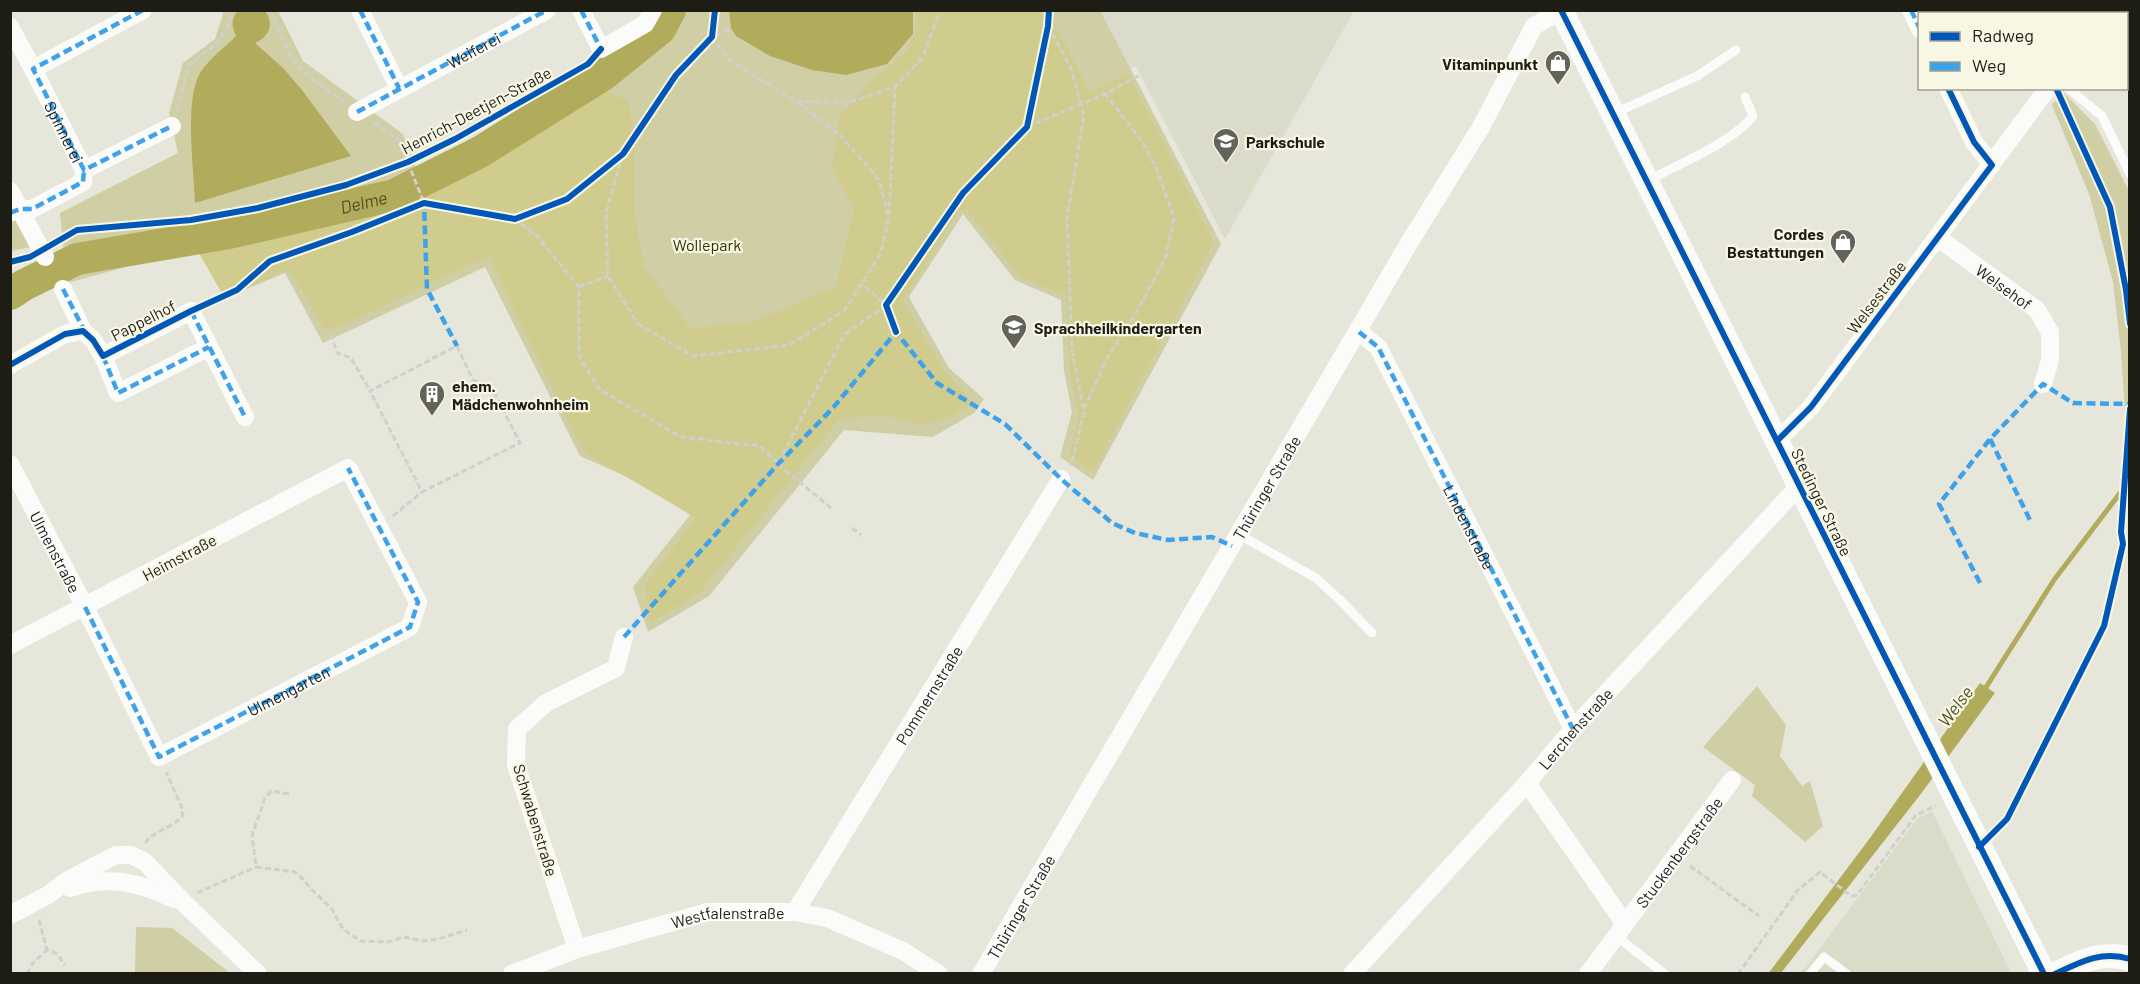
<svg xmlns="http://www.w3.org/2000/svg" width="2140" height="984" viewBox="0 0 2140 984" font-family="Barlow,sans-serif">
<rect width="100%" height="100%" fill="#e6e6db"/>
<!-- built -->
<g fill="#dbdbc9">
<polygon points="1059,10 1354,11 1225,239 1136,66 1091,90"/>
<polygon points="1932,811 2011,973 1798,974 1809,963 1917,819"/>
</g>
<!-- green -->
<g fill="#d0cea5">
<polygon points="1100,10 1221,244 1093,480 1060,457 1072,412 1064,371 1061,300 1015,280 963,214 909,297 949,368 984,399 974,413 933,437 844,430 709,596 648,632 633,587 690,515 654,489 580,456 485,267 323,343 285,273 225,298 196,248 67,283 60,213 178,153 169,113 183,63 215,39 224,11 278,11 303,61 403,134 416,168 511,118 600,64 649,28 658,11"/>
<polygon points="2063,92 2095,124 2129,191 2129,468 2121,352 2113,282 2089,194 2052,105"/>
<polygon points="16,217 31,247 11,251 11,220"/>
<polygon points="1757,686 1786,725 1780,756 1802,786 1810,781 1823,826 1805,842 1752,796 1755,785 1703,747"/>
<polygon points="136,927 172,928 230,973 135,973"/>
</g>
<!-- forest -->
<path fill="#cfcc8d" d="M916 10 1053 11 1049 13 1090 92 1128 73 1214 242 1093 472 1070 456 1079 414 1070 372 1066 296 1021 277 967 210 959 211 903 300 943 370 974 403 952 416 922 425 883 415 838 420 700 592 650 623 645 585 696 518 583 451 489 256 327 332 289 269 225 298 196 248C263 238 328 226 392 202 463 175 536 130 601 90L628 101 635 148 634 208 644 266 690 328 752 322 836 287 854 209 832 168 840 116 872 81 907 51 916 29Z"/>
<!-- water -->
<g fill="#b1ac5b">
<polygon points="729,10 913,11 913,34 887,64 846,75 812,70 770,56 736,36 731,28"/>
<path d="M238 11H265C275 24 269 37 255 43L283 68 302 90 351 156 195 203C194 170 184 101 200 73 209 59 224 48 236 36 232 27 230 19 238 11Z"/>
<polygon points="1980,683 1995,693 1920,795 1781,973 1768,974 1870,838"/>
</g>
<g fill="none" stroke-linecap="round" stroke-linejoin="round">
<!-- stream -->
<polyline stroke="#b1ac5b" stroke-width="5" points="1983,692 2054,580 2130,480"/>
<!-- river -->
<path stroke="#b1ac5b" stroke-width="32" id="s1" d="M10 294 24 285 77 259 229 233 394 195 480 152 603 75 660 29 670 10"/>
<!-- path -->
<g stroke="#d0d0cd" stroke-width="3" stroke-dasharray="6 3" stroke-linecap="butt">
<polyline points="270,10 289,53 301,70 344,102"/>
<polyline points="715,10 712,37 730,60 795,101 848,103 895,87 923,57 940,10"/>
<polyline points="1048,26 1071,69 1084,115 1067,218 1072,351 1084,411 1071,466"/>
<polyline points="797,102 840,135 879,180 888,214"/>
<polyline points="177,110 189,65 217,44 226,29 234,10"/>
<polyline points="374,123 399,140 424,203 515,219 537,236 579,287 579,356 600,390 681,437 760,446 778,464 844,335 886,305 862,284"/>
<polyline points="1027,127 1105,94 1140,75"/>
<polyline points="623,154 606,212 608,276 638,324 693,356 789,345 844,311 881,253 889,217 895,87"/>
<polyline points="515,219 567,199 623,154 676,75 712,37 730,29"/>
<polyline points="579,287 608,276"/>
<polyline points="331,334 337,353 351,358 370,391"/>
<polygon points="457,346 473,380 491,386 520,443 422,492 370,391"/>
<polyline points="1084,409 1106,360 1139,308 1166,256 1174,218 1158,172 1142,141 1105,94"/>
<polyline points="778,464 831,508"/>
<polyline points="393,516 422,492"/>
<polyline points="852,528 861,535"/>
<polyline points="289,794 271,791 265,798 252,835 256,867 295,872 301,877 311,889 332,909 343,929 360,941 388,942 404,937 423,941 438,939 467,930"/>
<path d="M145 843C151 833 172 827 182 817L183 810 166 772"/>
<polyline points="1690,866 1759,916"/>
<polyline points="197,893 256,867"/>
<polyline points="39,920 47,950 57,954 65,965"/>
<polyline points="27,974 33,963 47,950"/>
<polyline points="1738,974 1798,890 1820,872 1850,895 1853,896 1857,895 1916,815 1936,806"/>
</g>
<!-- lane -->
<g stroke="#fbfbfa" stroke-width="9">
<polyline points="2126,55 2130,60"/>
<polyline points="2068,88 2102,116 2130,174"/>
<polyline points="1615,113 1697,76 1736,50"/>
<path d="M1649 180C1679 164 1733 142 1753 116L1745 97"/>
<polyline points="1238,534 1316,578 1340,600 1372,633"/>
<polyline points="1616,936 1665,974"/>
<polyline points="1810,974 1824,957 1847,974"/>
</g>
<!-- street -->
<g stroke="#fbfbfa" stroke-width="18">
<polyline points="143,10 33,69 84,170 172,126"/>
<polyline points="360,10 399,88"/>
<polyline points="581,10 601,49 645,24 653,10"/>
<polyline points="1911,10 1920,29"/>
<polyline points="2103,14 2105,10"/>
<polyline points="10,27 33,69"/>
<polyline points="1948,88 1974,142 1992,165"/>
<polyline points="357,112 547,10"/>
<polyline points="10,191 45,257"/>
<polyline points="10,213 20,209 32,209 83,182 84,170"/>
<path id="s2" d="M1938 238 2037 310 2050 332V360L2043 384"/>
<polyline points="63,289 83,331 93,340 103,356 191,311 245,417"/>
<polyline points="1359,332 1378,347 1573,729"/>
<polyline points="103,356 118,393 209,347"/>
<polyline points="10,365 65,334 83,331"/>
<polyline points="1777,441 1811,407 2048,88"/>
<path id="s3" d="M10 464 85 607 159 757 410 627 418 602 348 468 10 645"/>
<polyline points="1527,783 1625,924"/>
<path d="M70 888C109 875 138 882 174 899"/>
<path id="s4" d="M795 912 1061 479"/>
<polyline points="10,915 48,895 68,880 116,855 131,855 145,862 184,903 258,974"/>
<polyline points="577,949 516,765 517,729 546,703 616,668 624,637"/>
<path id="s5" d="M512 974 577 949 708 912H795L827 918 903 951 939 974"/>
<path id="s6" d="M981 974 1409 243 1481 127 1534 26 1561 11"/>
<path id="s7" d="M1352 974 1527 783 1573 729 1799 486"/>
<path id="s8" d="M1588 974 1732 780"/>
</g>
<!-- secondary -->
<g stroke="#fbfbfa" stroke-width="24">
<polyline points="1561,10 2044,974"/>
<path d="M2055 974C2080 962 2102 950 2130 959"/>
</g>
<!-- quiet -->
<g stroke="#3da2ea" stroke-width="4.5" stroke-dasharray="9 4.5" stroke-linecap="butt">
<path id="s9" d="M143 10 33 69 84 170 172 126"/>
<polyline points="360,10 399,88"/>
<polyline points="581,10 601,49"/>
<polyline points="1911,10 1920,29"/>
<polyline points="2018,10 2020,14"/>
<path id="s10" d="M357 112 547 10"/>
<polyline points="420,205 424,203 427,289 457,346"/>
<polyline points="10,213 20,209 32,209 83,182 84,170"/>
<polyline points="63,289 86,334"/>
<polyline points="191,311 245,417"/>
<path id="s11" d="M1359 332 1378 347 1573 729"/>
<polyline points="103,356 118,393 209,347"/>
<polyline points="1990,439 2030,520"/>
<polyline points="1980,583 1939,504 1990,439 2043,384 2073,403 2130,404"/>
<polyline points="85,607 159,757 410,627 418,602 348,468"/>
<polyline points="624,637 778,464 832,409 896,332 937,383 1005,424 1061,479 1112,523 1135,533 1168,540 1212,537 1232,546"/>
</g>
<!-- cycleway casing -->
<g stroke="#f8f7e4" stroke-width="10">
<g id="cycleway">
<polyline points="1561,10 2044,974"/>
<polyline points="2056,88 2110,207 2126,290 2130,324"/>
<polyline points="10,262 30,257 77,230 191,220 258,208 346,185 408,162 455,139 588,64 601,49"/>
<polyline points="896,332 886,305 963,193 1027,127 1048,26 1049,10"/>
<polyline points="10,365 65,334 83,331 93,340 103,356 191,311 237,290 270,261 352,232 424,203 515,219 567,199 623,154 676,75 712,37 715,10"/>
<polyline points="1777,441 1811,407 1992,165 1974,142 1948,88"/>
<polyline points="1979,847 2007,819 2104,626 2123,544 2121,532 2130,409"/>
<path d="M2055 974C2080 962 2102 950 2130 959"/>
</g>
</g>
<!-- cycleway -->
<use href="#cycleway" stroke="#0057b8" stroke-width="6"/>
</g>
<!-- icons -->
<defs>
<g id="shop-pin" transform="scale(1.35)"><path d="M0 17L-7.5 6A9.5 9.5 0 1 1 7.5 6Z" fill="#63635b" stroke="#f8f7e4"/><path d="M-5-2.5h2.3a2.7 3.5 0 0 1 5.4 0H5L5.5 6h-11ZM-1.5-2.5h3a1.5 2.3 0 0 0-3 0Z" fill="#fff"/></g>
<g id="school-pin" transform="scale(1.35)"><path d="M0 17L-7.5 6A9.5 9.5 0 1 1 7.5 6Z" fill="#63635b" stroke="#f8f7e4"/><path d="M0-5L7-2L0 1L-7-2ZM-4 1L0 2.5L4 1V4Q0 6-4 4Z" fill="#fff"/></g>
<g id="building-pin" transform="scale(1.35)"><path d="M0 17L-7.5 6A9.5 9.5 0 1 1 7.5 6Z" fill="#63635b" stroke="#f8f7e4"/><path d="M-4-6H4V6H1V3H-1V6H-4ZM-2.5-4.3h1.7v1.8h-1.7ZM.8-4.3h1.7v1.8H.8ZM-2.5-1h1.7V.8h-1.7ZM.8-1h1.7V.8H.8Z" fill="#fff"/></g>
</defs>
<g fill-rule="evenodd">
<use href="#shop-pin" x="1558" y="63"/>
<use href="#school-pin" x="1226" y="141"/>
<use href="#shop-pin" x="1843" y="242"/>
<use href="#school-pin" x="1014" y="327"/>
<use href="#building-pin" x="432" y="394"/>
</g>
<g text-anchor="middle" dominant-baseline="central" stroke-width="4.5" stroke-linejoin="round" paint-order="stroke">
<!-- street labels -->
<g font-size="16" fill="#1d1d16" stroke="#f8f7e4">
<text stroke="none"><textPath href="#s10" startOffset="132">Weiferei</textPath></text>
<text transform="translate(476 110) rotate(-28)">Henrich-Deetjen-Straße</text>
<text stroke="none"><textPath href="#s9" startOffset="195">Spinnerei</textPath></text>
<text stroke="none"><textPath href="#s2" startOffset="82">Welsehof</textPath></text>
<text transform="translate(1876 297) rotate(-53)">Welsestraße</text>
<text transform="translate(143 320) rotate(-27)">Pappelhof</text>
<text stroke="none"><textPath href="#s6" startOffset="564">Thüringer Straße</textPath></text>
<text transform="translate(1822 502) rotate(64)">Stedinger Straße</text>
<text stroke="none"><textPath href="#s11" startOffset="226">Lindenstraße</textPath></text>
<text stroke="none"><textPath href="#s3" startOffset="99">Ulmenstraße</textPath></text>
<text transform="translate(179 557) rotate(-28)">Heimstraße</text>
<text stroke="none"><textPath href="#s3" startOffset="474">Ulmengarten</textPath></text>
<text stroke="none"><textPath href="#s4" startOffset="255">Pommernstraße</textPath></text>
<text stroke="none"><textPath href="#s7" startOffset="332">Lerchenstraße</textPath></text>
<text transform="translate(536 820) rotate(73)">Schwabenstraße</text>
<text stroke="none"><textPath href="#s8" startOffset="152">Stuckenbergstraße</textPath></text>
<text stroke="none"><textPath href="#s6" startOffset="78">Thüringer Straße</textPath></text>
<text stroke="none"><textPath href="#s5" startOffset="225">Westfalenstraße</textPath></text>
</g>
<!-- poi labels -->
<g font-size="16" font-weight="bold" fill="#1d1d16" stroke="#f8f7e4" text-anchor="start">
<text x="1538" y="63" text-anchor="end">Vitaminpunkt</text>
<text x="1246" y="141">Parkschule</text>
<text x="1824" y="233" text-anchor="end">Cordes<tspan x="1824" dy="18">Bestattungen</tspan></text>
<text x="1034" y="327">Sprachheilkindergarten</text>
<text x="452" y="385">ehem.<tspan x="452" dy="18">Mädchenwohnheim</tspan></text>
</g>
<!-- park labels -->
<g font-size="16" fill="#333002" stroke="#f8f7e4">
<text x="707" y="244">Wollepark</text>
</g>
<!-- water labels -->
<g font-size="18" font-style="italic" fill="#514f24" stroke="#f8f7e4">
<text stroke="none"><textPath href="#s1" startOffset="368">Delme</textPath></text>
<text transform="translate(1955 706) rotate(-53)">Welse</text>
</g>
</g>
<!-- border -->
<rect width="2140" height="984" fill="none" stroke="#1d1d16" stroke-width="24"/>
<!-- legend -->
<rect x="1918" y="12" width="210" height="78" fill="#f8f7e4" stroke="#a0a092" stroke-width="1.5"/>
<rect x="1930" y="32" width="30" height="9" fill="#0057b8" stroke="#a0a092" stroke-width="1.5"/>
<text x="1972" y="42" font-size="18" fill="#1d1d16">Radweg</text>
<rect x="1930" y="62" width="30" height="9" fill="#3da2ea" stroke="#a0a092" stroke-width="1.5"/>
<text x="1972" y="72" font-size="18" fill="#1d1d16">Weg</text>
</svg>
